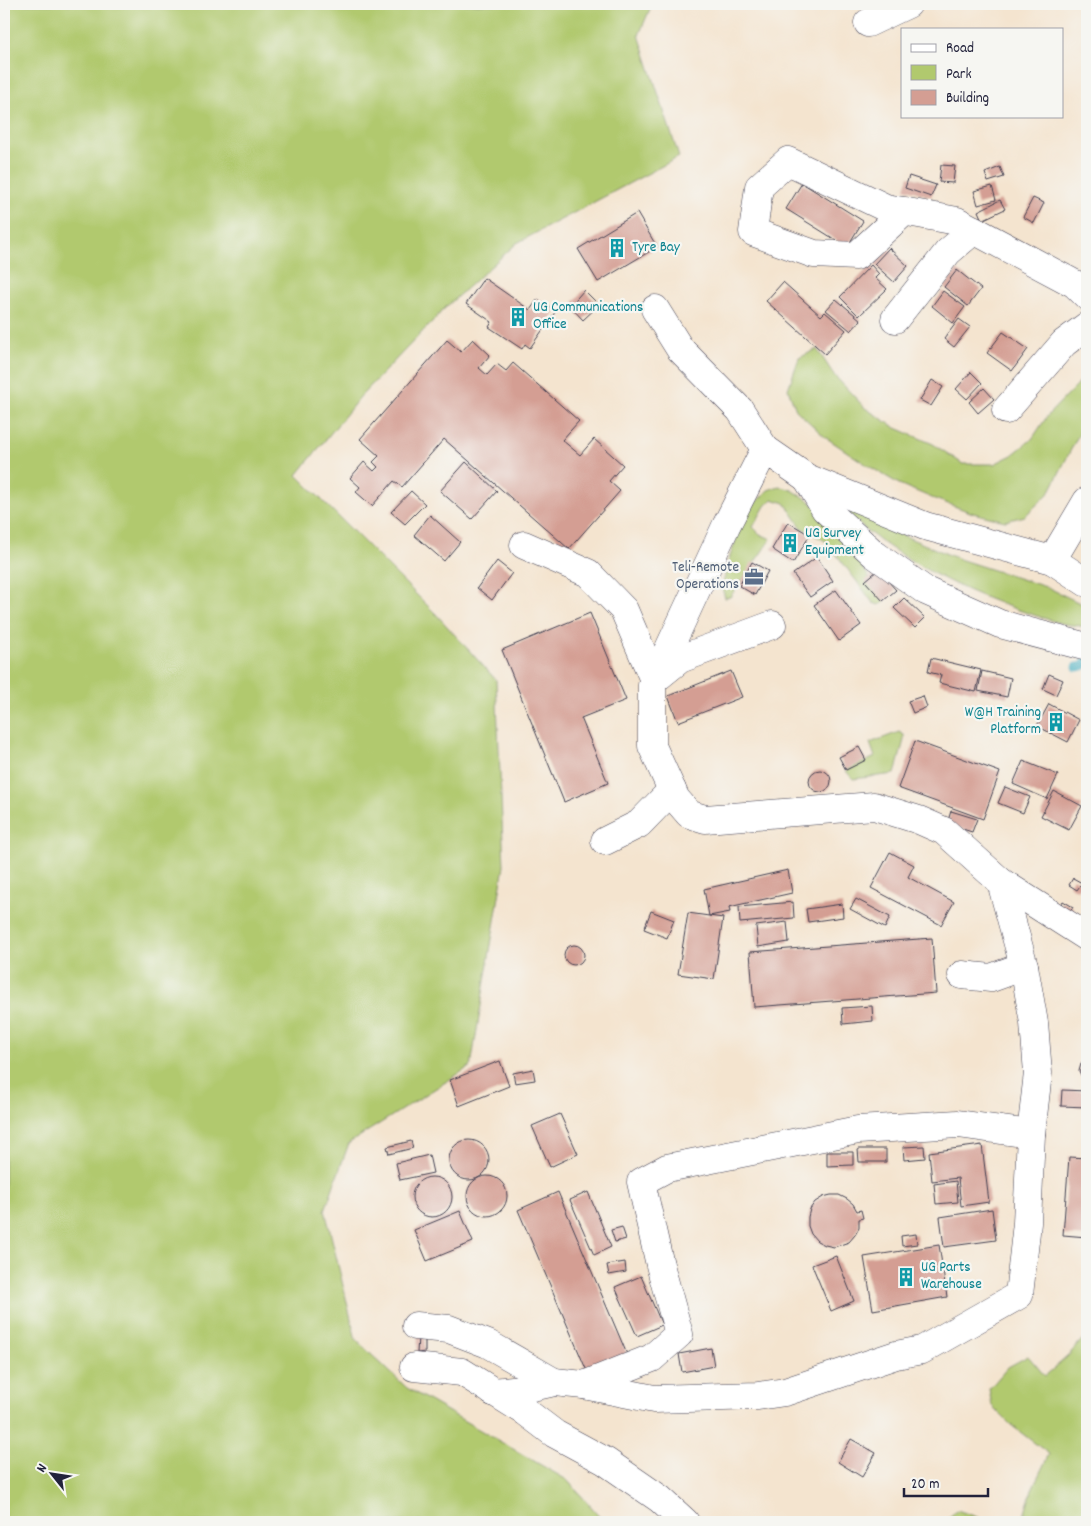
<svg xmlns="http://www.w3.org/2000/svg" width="1091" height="1526" viewBox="0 0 1091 1526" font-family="Dekko,sans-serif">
<rect width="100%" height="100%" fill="#f6f6f2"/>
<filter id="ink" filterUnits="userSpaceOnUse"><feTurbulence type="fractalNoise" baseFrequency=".02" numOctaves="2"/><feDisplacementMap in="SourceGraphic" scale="10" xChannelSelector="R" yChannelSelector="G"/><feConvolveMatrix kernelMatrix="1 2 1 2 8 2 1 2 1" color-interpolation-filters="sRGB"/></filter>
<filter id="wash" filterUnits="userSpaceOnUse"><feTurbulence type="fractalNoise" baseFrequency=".0096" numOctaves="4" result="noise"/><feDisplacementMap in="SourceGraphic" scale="20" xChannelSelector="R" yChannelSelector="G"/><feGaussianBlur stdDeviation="1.12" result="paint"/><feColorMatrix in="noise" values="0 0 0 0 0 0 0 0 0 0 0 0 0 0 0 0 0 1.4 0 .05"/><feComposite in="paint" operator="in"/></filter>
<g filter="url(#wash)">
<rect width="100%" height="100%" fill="#f4e4cf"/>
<!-- green -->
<g fill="#b1c96e" stroke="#6a7654">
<polygon points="4,4 652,4 639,35 679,157 517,243 448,305 360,397 297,475 435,613 496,680 504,866 471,1066 349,1143 325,1210 356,1340 407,1388 567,1480 605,1522 4,1522"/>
<polygon points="817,349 834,375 865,408 896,428 933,444 963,464 994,464 1012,455 1032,439 1048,415 1077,385 1087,370 1087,418 1049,493 1025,516 1005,521 973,513 932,498 899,484 867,465 825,437 796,410 788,389 799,358"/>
<polygon points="779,486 792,490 810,501 845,540 885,602 879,605 873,603 827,542 802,528 785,503 772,499 765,506 753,527 760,534 771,539 730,597 725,598 722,588 728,562 744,517 756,502 768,490"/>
<path d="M839 504 855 509 895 532 959 559 1049 588 1086 606 1087 627C1076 625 1064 625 1053 621 988 602 924 574 870 533 859 525 849 514 839 504Z"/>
<polygon points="899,732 904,735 904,740 895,774 853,779 846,771 875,757 870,743"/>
<polygon points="1087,1334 1087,1522 1022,1522 1033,1487 1049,1454 1011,1425 992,1406 989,1389 1008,1367 1028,1356 1045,1376 1067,1357"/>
<polygon points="957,1510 977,1517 984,1522 945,1522 945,1521"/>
</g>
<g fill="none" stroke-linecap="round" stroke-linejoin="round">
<!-- stream -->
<polyline stroke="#3ca9bc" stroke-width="9" points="1077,667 1083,666 1087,660"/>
</g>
<g id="blocks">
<!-- building -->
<g fill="#d49e93">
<polygon points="941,165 955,166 953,183 939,182"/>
<polygon points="1000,167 1004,177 988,182 985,173"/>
<polygon points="909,176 936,185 931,197 905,188"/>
<polygon points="802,183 863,221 847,247 786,209"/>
<polygon points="992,186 996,200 978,205 974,191"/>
<polygon points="1033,198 1044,203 1034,223 1023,217"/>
<polygon points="1000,200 1005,209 982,220 978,211"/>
<polygon points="637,213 657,247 598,282 578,249"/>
<polygon points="889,248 908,266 894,282 874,264"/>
<polygon points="871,265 879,274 875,278 887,289 859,316 840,297"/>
<polygon points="957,270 981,289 968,306 944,287"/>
<polygon points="484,278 530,310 538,299 556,311 530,348 525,344 522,349 489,327 492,322 466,304"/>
<polygon points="783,282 821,316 825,312 846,330 825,354 766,301"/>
<polygon points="584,290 599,305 583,320 570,306"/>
<polygon points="943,291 965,307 953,323 932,306"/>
<polygon points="836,299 861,320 851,331 826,310"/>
<polygon points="959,319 970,327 954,347 944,339"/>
<polygon points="1003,332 1028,349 1012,371 987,353"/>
<polygon points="473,339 490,355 479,368 487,375 497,364 506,371 513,363 579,421 562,440 580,455 594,439 623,465 609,481 620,491 569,549 444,439 402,487 394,481 372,506 356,492 360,487 350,478 364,462 374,471 378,467 373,462 379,456 360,439 447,340 461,352"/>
<polygon points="971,372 982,383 967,399 956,389"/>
<polygon points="932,380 943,387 931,406 920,400"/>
<polygon points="984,388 994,399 978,413 969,402"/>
<polygon points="466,462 497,491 472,519 440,491"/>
<polygon points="411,491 425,504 405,524 391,512"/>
<polygon points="430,515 460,542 444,561 414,535"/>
<polygon points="788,522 810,535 793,563 772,549"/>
<polygon points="817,557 833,581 810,597 793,574"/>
<polygon points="497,561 512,573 492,600 477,588"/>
<polygon points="752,562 768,571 755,595 739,586"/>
<polygon points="878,570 896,590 883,601 865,581"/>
<polygon points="836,590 861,625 839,641 814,605"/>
<polygon points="904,598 925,618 915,628 894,608"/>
<polygon points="590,613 626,700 581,718 608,783 564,802 502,650"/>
<polygon points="931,658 981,670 976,692 939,683 941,675 928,672"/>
<polygon points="731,671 742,697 678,722 668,696"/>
<polygon points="982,671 1011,678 1007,697 978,691"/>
<polygon points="1049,674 1063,680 1056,695 1043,689"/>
<polygon points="923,696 927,707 913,713 908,701"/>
<polygon points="1049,704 1079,720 1068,742 1037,726"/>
<polygon points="915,741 1000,772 983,819 898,788"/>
<polygon points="859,747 866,760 846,770 839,757"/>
<polygon points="1023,761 1058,775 1047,799 1013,784"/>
<circle cx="820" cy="781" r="11"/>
<polygon points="1005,787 1030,797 1023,813 998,803"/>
<polygon points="1054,791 1082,806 1069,830 1041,816"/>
<polygon points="951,811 977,819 972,832 947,824"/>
<polygon points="890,852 914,865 908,877 954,902 941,925 871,888"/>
<polygon points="788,870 792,893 729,907 730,912 709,916 704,889"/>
<polygon points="1073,878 1082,883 1077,890 1069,885"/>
<polygon points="856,899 890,917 885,928 850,909"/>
<polygon points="1063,901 1073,907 1068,915 1058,909"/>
<polygon points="793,902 794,918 740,923 739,907"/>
<polygon points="842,904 843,917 808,922 806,909"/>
<polygon points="651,911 674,920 667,938 644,929"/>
<polygon points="688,913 723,918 714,979 678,974"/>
<polygon points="787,922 789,942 758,947 756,926"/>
<polygon points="932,938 936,993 754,1007 750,952"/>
<circle cx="574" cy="955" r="10"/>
<polygon points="872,1006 873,1021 843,1024 842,1008"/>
<polygon points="1087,1058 1087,1080 1082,1077 1079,1071 1081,1064"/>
<polygon points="500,1061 509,1086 459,1106 450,1080"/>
<polygon points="533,1069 535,1080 515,1083 513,1073"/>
<polygon points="1062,1090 1087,1091 1087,1107 1061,1106"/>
<polygon points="560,1114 578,1154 550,1167 532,1126"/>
<circle cx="469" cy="1160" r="20"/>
<polygon points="411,1141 413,1148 389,1154 387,1147"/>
<polygon points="982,1145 989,1202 961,1206 958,1178 932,1181 929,1152"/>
<polygon points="924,1146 925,1158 904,1160 903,1147"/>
<polygon points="858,1149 886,1149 886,1162 859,1162"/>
<polygon points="827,1152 853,1152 853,1165 827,1166"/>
<polygon points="429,1155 433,1173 400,1180 396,1163"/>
<polygon points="1069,1157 1087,1158 1087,1237 1063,1235"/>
<circle cx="487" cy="1196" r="20"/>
<circle cx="432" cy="1197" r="20"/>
<polygon points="956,1181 958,1202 936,1204 934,1184"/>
<polygon points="558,1192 629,1359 589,1376 518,1210"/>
<polygon points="588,1192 611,1247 594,1255 570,1200"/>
<polygon points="831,1195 839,1195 847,1199 853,1204 857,1211 861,1210 863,1218 859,1219 859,1228 855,1235 849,1242 834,1247 825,1245 817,1241 811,1234 808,1226 808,1217 810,1209 815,1202 823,1197"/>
<polygon points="992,1209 996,1240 944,1247 940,1217"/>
<polygon points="460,1211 473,1242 427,1261 414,1230"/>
<polygon points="622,1227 626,1239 615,1242 611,1230"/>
<polygon points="916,1234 917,1244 902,1246 901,1236"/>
<polygon points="939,1245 947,1297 873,1310 864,1257"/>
<polygon points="836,1256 854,1301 831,1311 812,1265"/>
<polygon points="625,1262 626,1272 609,1275 607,1265"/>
<polygon points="641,1276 662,1325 637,1336 615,1287"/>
<polygon points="418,1336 425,1336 425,1352 417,1353"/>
<polygon points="711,1348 714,1366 682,1372 679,1354"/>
<polygon points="851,1439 876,1453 862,1477 838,1462"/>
</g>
</g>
</g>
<g filter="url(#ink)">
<use href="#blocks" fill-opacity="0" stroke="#423f51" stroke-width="1"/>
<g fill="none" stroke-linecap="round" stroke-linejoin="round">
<!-- minor casing -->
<g stroke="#423f51" stroke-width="29">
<g id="minor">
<polyline points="868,23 908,4"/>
<polyline points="905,211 856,256 814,254 753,232 759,187 788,161 886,208 957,221 1075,284 1087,296"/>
<polyline points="655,309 680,349 740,410 765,449"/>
<polyline points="895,319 948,252 974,230"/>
<polyline points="1006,410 1064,343 1087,326"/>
<polyline points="807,478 825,509 874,554 926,591 1000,624 1087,647"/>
<polyline points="524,545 588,573 624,610 654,680 680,659 772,625"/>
<polyline points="1052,560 1087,501"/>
<polyline points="605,841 639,824 672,790"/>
<polyline points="1001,882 1087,937"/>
<polyline points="962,975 991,978 1024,966"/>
<polyline points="416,1326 449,1329 488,1344 554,1382"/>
<polyline points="414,1367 462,1372 526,1412 555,1434 605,1461 660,1499 685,1522"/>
<polyline points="584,1385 652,1358 679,1334 660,1265 641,1182 667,1168 858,1130 958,1124 1031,1134"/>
<polyline points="493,1392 523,1389 554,1382 584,1385 654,1399 758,1396 785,1392 896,1355 922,1350 1019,1295 1027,1223 1031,1134 1038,1073 1034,1023 1024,966 1001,882 944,831 919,820 874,806 705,819 689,814 676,799 652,746 652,685 726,526 765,449 807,478 925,526 1052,560 1087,583"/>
</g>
</g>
<!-- minor -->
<use href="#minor" stroke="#fff" stroke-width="28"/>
</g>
</g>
<!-- icons -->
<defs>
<g id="building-bare" transform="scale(1.5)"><path d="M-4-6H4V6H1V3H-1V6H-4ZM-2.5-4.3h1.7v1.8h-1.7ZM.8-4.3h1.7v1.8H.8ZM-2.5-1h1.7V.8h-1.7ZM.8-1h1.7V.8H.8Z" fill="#0f9aa8" stroke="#f6f6f2" stroke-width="2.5" paint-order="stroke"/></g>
<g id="office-bare" transform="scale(1.5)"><path d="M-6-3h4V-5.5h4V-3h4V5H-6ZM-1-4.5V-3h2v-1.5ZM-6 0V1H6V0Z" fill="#5c6f8a" stroke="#f6f6f2" stroke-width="2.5" paint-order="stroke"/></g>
</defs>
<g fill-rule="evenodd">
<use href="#building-bare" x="617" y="248"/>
<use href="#building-bare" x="518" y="317"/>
<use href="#building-bare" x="790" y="543"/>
<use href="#office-bare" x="754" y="577"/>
<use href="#building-bare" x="1056" y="722"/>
<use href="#building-bare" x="906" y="1277"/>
</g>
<g text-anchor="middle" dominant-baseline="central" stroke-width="4.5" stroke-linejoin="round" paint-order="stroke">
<!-- culture labels -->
<g font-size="15" fill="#0d838f" stroke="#f6f6f2" text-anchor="start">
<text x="632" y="248">Tyre Bay</text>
<text x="533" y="308">UG Communications<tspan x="533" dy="17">Office</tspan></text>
<text x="805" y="534">UG Survey<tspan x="805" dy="17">Equipment</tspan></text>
<text x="1041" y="713" text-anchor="end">W@H Training<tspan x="1041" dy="17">Platform</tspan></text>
<text x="921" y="1268">UG Parts<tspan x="921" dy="17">Warehouse</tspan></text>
</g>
<!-- service labels -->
<g font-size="15" fill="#4e5e75" stroke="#f6f6f2" text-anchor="end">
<text x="739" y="568">Teli-Remote<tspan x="739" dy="17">Operations</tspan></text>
</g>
</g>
<!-- margin -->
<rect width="1091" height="1526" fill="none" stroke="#f6f6f2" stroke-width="20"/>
<!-- legend -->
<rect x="901" y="28" width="162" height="90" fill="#f6f6f2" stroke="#a1a1a9"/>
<rect x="911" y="44" width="25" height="8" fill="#ffffff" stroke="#a1a1a9"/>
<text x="946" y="52" font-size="15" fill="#22223b">Road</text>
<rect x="911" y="65" width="25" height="15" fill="#b1c96e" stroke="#a1a1a9"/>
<text x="946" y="78" font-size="15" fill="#22223b">Park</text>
<rect x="911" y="90" width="25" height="15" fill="#d49e93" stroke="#a1a1a9"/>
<text x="946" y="102" font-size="15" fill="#22223b">Building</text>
<!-- north arrow -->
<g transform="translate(52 1474) rotate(300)" stroke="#f6f6f2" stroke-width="4" paint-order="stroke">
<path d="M0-4L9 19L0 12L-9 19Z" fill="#22223b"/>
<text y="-8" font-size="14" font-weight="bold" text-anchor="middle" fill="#22223b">N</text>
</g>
<!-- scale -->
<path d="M904 1488v8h84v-8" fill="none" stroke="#22223b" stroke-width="2.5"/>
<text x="911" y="1488" font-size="15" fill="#22223b" stroke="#f6f6f2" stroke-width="4" paint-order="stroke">20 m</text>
</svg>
